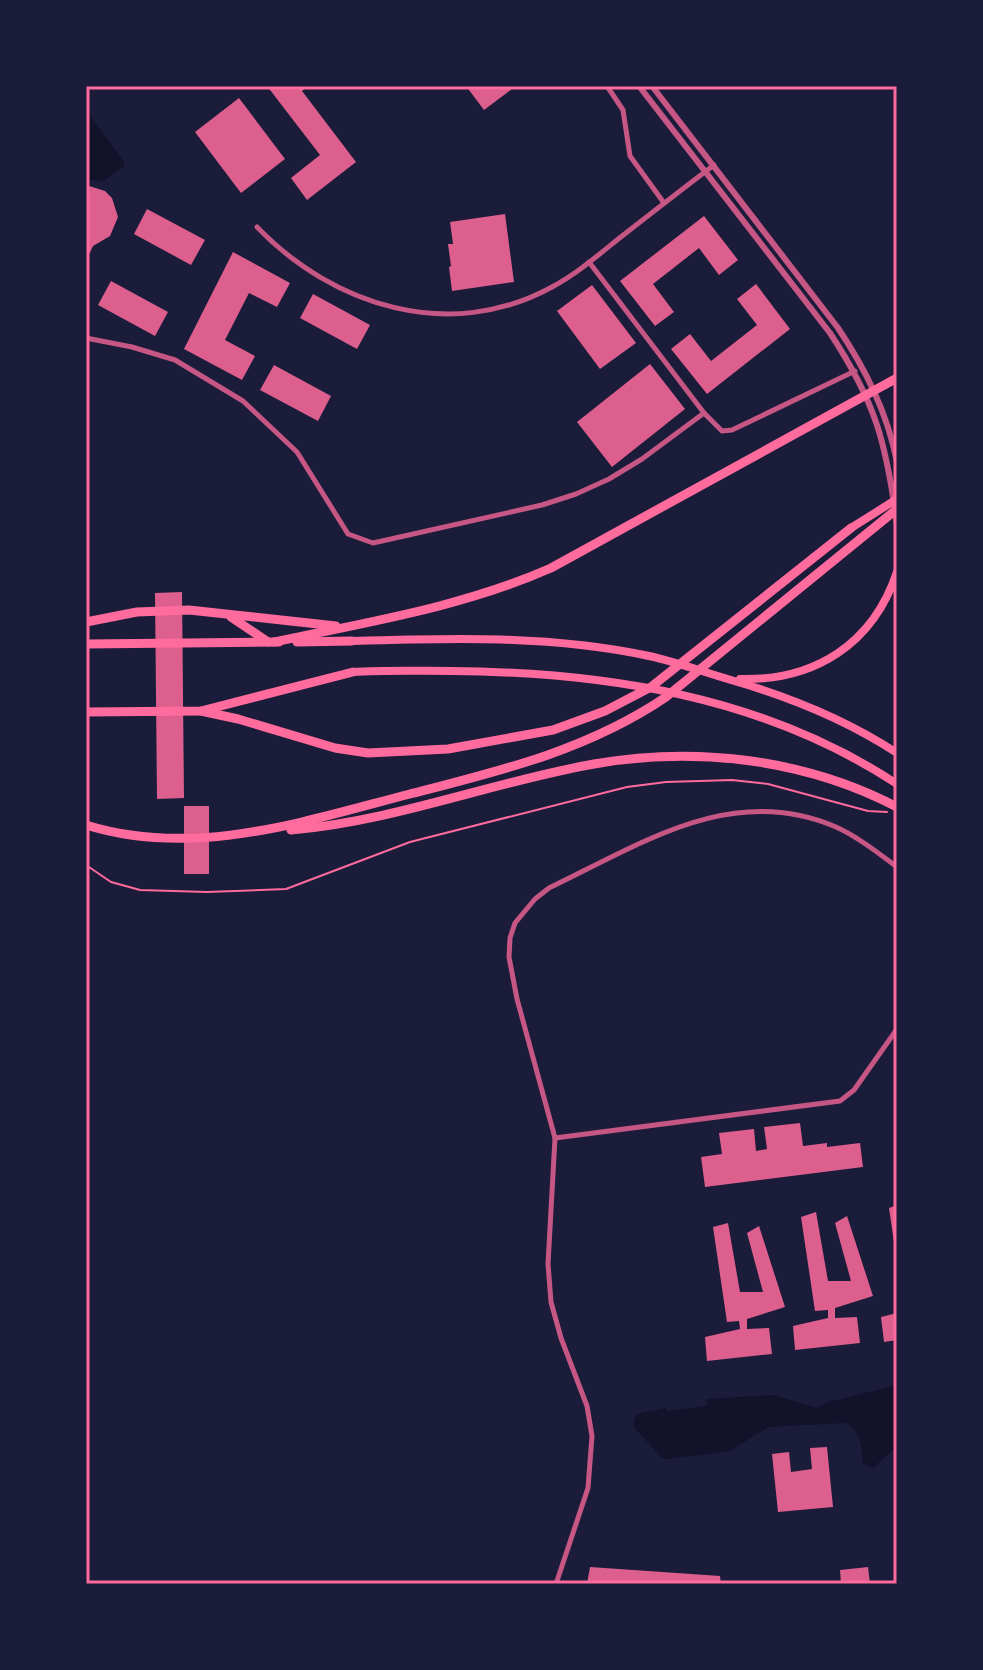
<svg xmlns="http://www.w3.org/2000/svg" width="983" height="1670" viewBox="0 0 983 1670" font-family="'Nunito Sans',sans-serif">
<rect width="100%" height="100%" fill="#1b1b3a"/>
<!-- water -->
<g fill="#12122b">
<polygon points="86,110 124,161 124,166 102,182 86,179"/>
<path d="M897 1385V1446L873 1468 863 1464C861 1447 862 1429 844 1423L768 1427 730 1451 668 1459 662 1458 633 1426 636 1414 666 1408 667 1411 707 1406 706 1399 773 1395 817 1408 825 1403Z"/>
</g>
<!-- building -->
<g fill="#dd5f8e">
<polygon points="267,86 308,86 302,91 356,162 307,200 291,178 320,155"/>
<polygon points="466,86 516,86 484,110"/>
<polygon points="239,98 285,159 241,193 195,132"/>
<polygon points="86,185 105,191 112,198 118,217 110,236 93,246 86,261"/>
<polygon points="147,209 205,240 191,265 134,234"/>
<polygon points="505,214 514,282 452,291 449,267 451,266 448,244 453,244 450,222"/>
<polygon points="704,216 738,260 719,275 699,248 653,284 674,312 655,326 620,281"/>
<polygon points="233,252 290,283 277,307 249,293 225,340 255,356 242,380 184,349"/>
<polygon points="111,281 168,312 155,336 98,305"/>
<polygon points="756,284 790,329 707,394 671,349 690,334 711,361 757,325 737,299"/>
<polygon points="592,285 636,343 600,369 557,311"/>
<polygon points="313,294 370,325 357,349 300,318"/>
<polygon points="650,364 685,409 612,467 577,422"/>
<polygon points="274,365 331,396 318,421 260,390"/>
<polygon points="182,592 184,798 157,799 155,593"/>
<rect x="184" y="806" width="25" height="68"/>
<polygon points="800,1123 803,1146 827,1143 827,1147 860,1143 863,1167 705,1187 701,1157 722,1154 719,1133 754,1129 756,1151 767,1149 764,1127"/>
<polygon points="897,1205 897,1249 895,1249 889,1208"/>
<polygon points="816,1212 828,1281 851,1281 835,1223 847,1216 873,1296 835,1308 835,1318 857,1317 860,1343 795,1350 793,1326 828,1318 828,1310 815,1311 801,1217"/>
<polygon points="728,1223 740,1292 763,1292 747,1233 759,1226 785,1307 747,1319 747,1329 769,1328 772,1354 707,1361 705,1337 740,1329 739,1321 727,1322 713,1227"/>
<polygon points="897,1313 897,1340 884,1342 881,1317"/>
<polygon points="827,1447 833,1507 778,1512 772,1454 789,1452 791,1472 812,1469 810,1448"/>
<polygon points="590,1567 720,1576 721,1584 587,1584"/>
<polygon points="868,1567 870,1584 841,1584 840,1570"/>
</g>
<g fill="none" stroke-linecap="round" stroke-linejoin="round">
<!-- path -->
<polyline stroke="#ff6b9d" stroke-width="2" points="86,865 111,882 140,890 207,892 286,889 410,842 627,787 666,782 732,780 768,784 868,811 887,812"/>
<!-- minor -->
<g stroke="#c65784" stroke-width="5">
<polyline points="607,86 623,110 630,156 664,203"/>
<path d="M257 227C333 306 450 343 552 287 576 274 596 257 617 240 649 215 681 190 714 165"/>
<polyline points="589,262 704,413 722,431 732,430 855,371"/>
<polyline points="86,338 132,347 175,360 243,401 297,452 348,534 373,543 542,505 576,494 609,479 642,459 704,413"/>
<polyline points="555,1138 840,1101 854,1090 897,1029"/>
<path d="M556 1584 588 1488 592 1436 587 1406 561 1338 551 1302 548 1264 555 1138 517 999 509 957 510 938 515 923 535 899 549 888C641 844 732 782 836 827 858 837 877 852 897 867"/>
</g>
<!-- tertiary -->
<g stroke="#c65784" stroke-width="6">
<path d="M639 86 830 333C876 403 886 442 897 524"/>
<path d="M652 86 838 328C866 370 887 412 897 462"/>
</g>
<!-- primary -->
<g stroke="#ff6b9d" stroke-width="8">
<path d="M352 641C450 638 552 635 649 656 677 662 703 672 731 680 790 697 845 719 897 753"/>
<path d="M353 672C385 670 417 671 450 671 606 672 763 696 897 784"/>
<path d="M740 679C815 681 873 644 897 572"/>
</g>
<!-- trunk -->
<polyline stroke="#ff6b9d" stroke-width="8" points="851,528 897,499"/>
<!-- motorway -->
<g stroke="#ff6b9d" stroke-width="9">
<polyline points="231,617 268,642"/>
<polyline points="86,622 137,612 189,610 336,626"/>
<path d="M274 642C368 622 463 607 551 568L897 378"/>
<polyline points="297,642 352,641"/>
<polyline points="86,644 279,642"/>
<polyline points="201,711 238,719 335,748 368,753 448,749 553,730 605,711 651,687 851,528"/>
<polyline points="86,712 201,711 353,672"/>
<path d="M86 825C195 859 305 821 410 794 500 771 588 750 666 697L897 509"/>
<path d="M291 830C395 821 492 782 594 764 696 746 805 759 897 807"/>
</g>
</g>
<!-- border -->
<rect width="983" height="1670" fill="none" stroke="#1b1b3a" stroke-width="176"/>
<rect x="88" y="88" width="807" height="1494" fill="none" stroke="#ff6b9d" stroke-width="3"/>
</svg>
